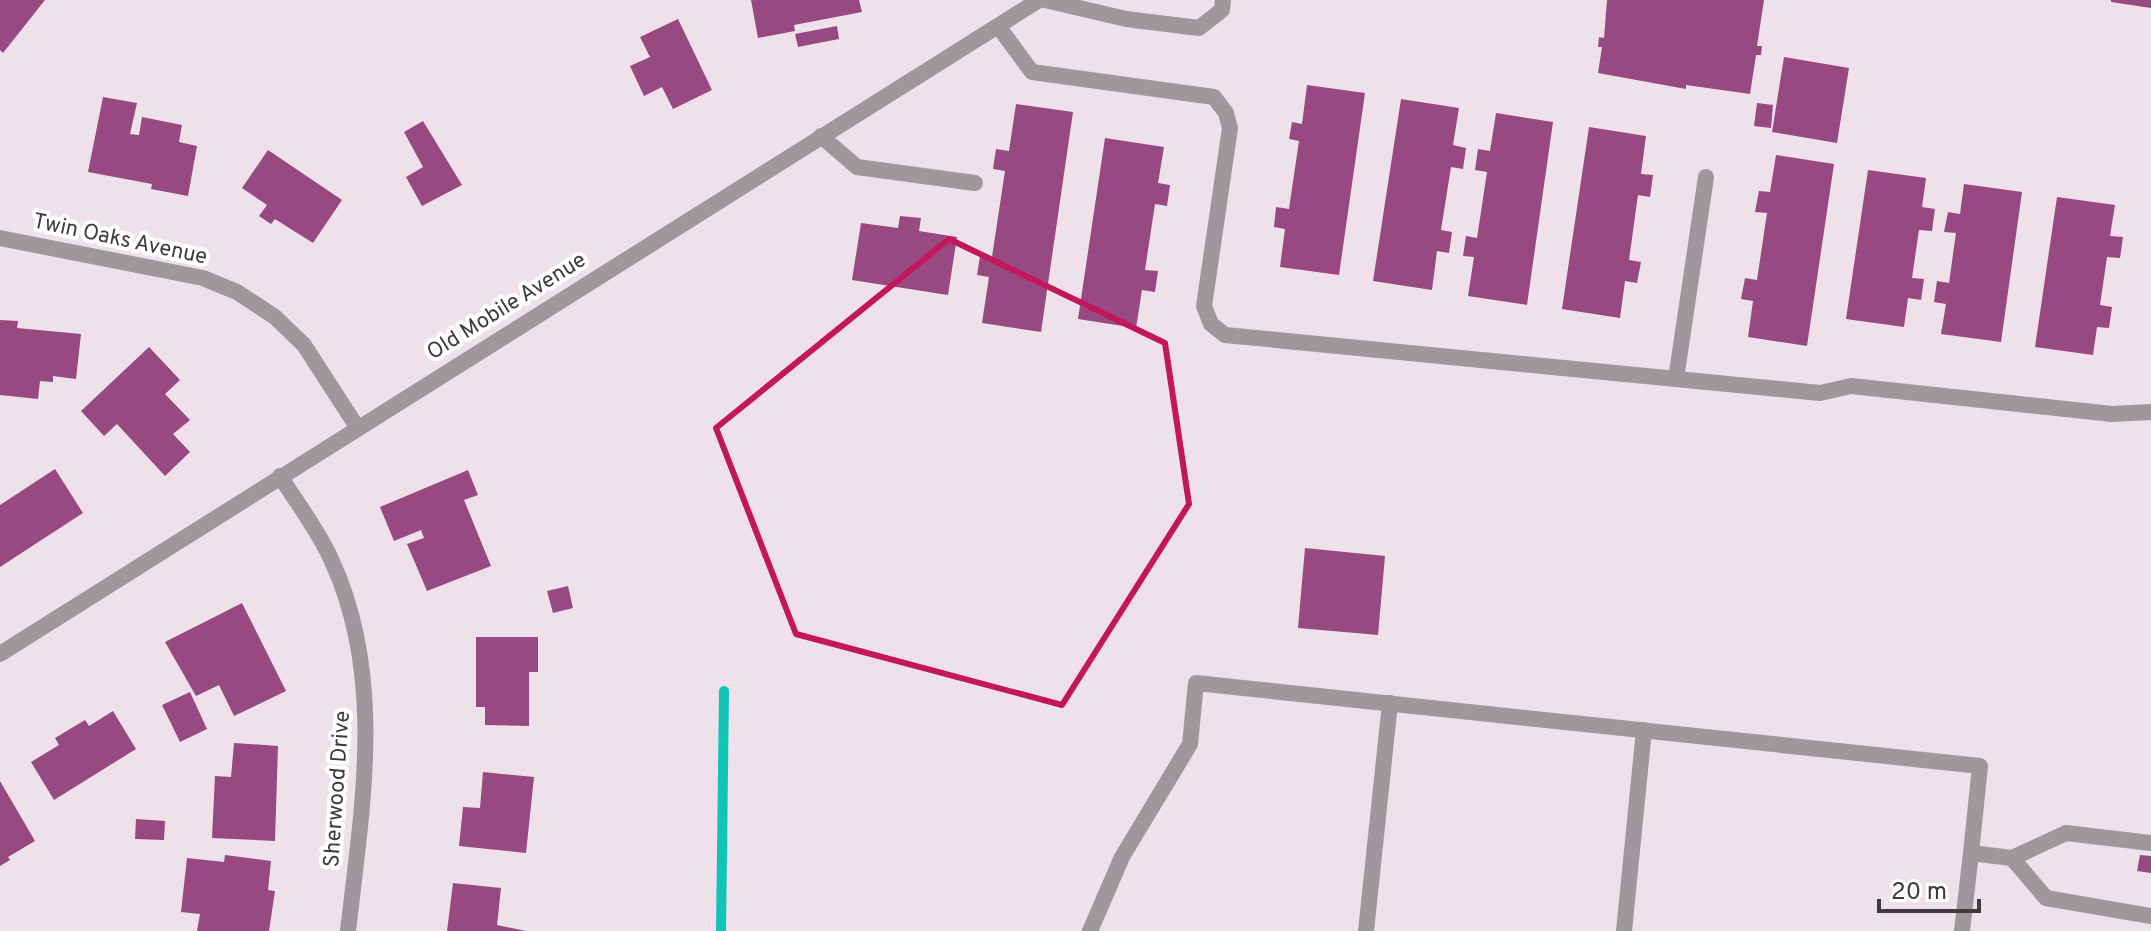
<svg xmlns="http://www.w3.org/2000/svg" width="2151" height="931" viewBox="0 0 2151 931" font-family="Overpass,sans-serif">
<rect width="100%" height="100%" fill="#efe1ea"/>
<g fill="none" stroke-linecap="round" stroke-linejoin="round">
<!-- stream -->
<polyline stroke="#10c4b7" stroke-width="10" points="721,931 724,691"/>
</g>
<!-- building -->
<g fill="#984982">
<polygon points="0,0 45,0 3,53 0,50"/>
<polygon points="751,0 859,0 862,12 794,25 795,31 758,38"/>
<polygon points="1607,0 1764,0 1757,46 1762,46 1761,55 1756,55 1750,94 1686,85 1686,89 1598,73 1602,47 1598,47 1599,37 1604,38"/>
<polygon points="2111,0 2151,0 2151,8 2111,2"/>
<polygon points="678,19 712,90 673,109 662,87 644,96 630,66 650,57 640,37"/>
<polygon points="837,26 839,39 798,47 795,34"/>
<polygon points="1784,57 1849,68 1837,143 1772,132"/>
<polygon points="1307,85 1365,93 1339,275 1280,267 1285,229 1274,227 1276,207 1289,209 1299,141 1289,139 1292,122 1302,124"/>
<polygon points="103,97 137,103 130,134 139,135 142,117 182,125 179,142 197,146 188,196 151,189 152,184 88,172"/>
<polygon points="1401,99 1459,108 1453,145 1466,148 1463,169 1451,167 1441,230 1452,232 1449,253 1437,251 1432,290 1373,281"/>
<polygon points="1757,103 1773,105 1771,128 1754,126"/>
<polygon points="1016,104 1073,112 1041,332 982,323 989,277 977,275 980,256 992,257 1005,171 993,169 996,149 1009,151"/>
<polygon points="1496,113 1553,122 1527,305 1468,296 1474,257 1463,256 1466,236 1477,238 1487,172 1475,170 1478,149 1490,151"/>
<polygon points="423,121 462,185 422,206 406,177 423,167 404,132"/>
<polygon points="1589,127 1646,136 1641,174 1653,175 1650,197 1638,195 1629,260 1641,262 1637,283 1625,281 1620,318 1562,309"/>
<polygon points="1105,138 1164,147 1158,183 1170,185 1167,206 1155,204 1145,270 1158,271 1155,292 1142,290 1136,328 1078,319"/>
<polygon points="268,150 342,200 313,243 275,219 271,224 259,216 267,205 242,188"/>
<polygon points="1776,155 1834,164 1807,346 1748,337 1753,301 1741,299 1745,278 1757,280 1767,213 1755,212 1759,191 1770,192"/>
<polygon points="1868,170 1926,178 1922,207 1935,209 1932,231 1919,230 1912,278 1924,279 1921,300 1908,298 1904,327 1846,319"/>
<polygon points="1964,184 2022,192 2001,342 1941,334 1946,304 1934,302 1937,281 1949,283 1956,233 1944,232 1948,212 1960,214"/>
<polygon points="2057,197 2115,205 2110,236 2123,237 2120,258 2107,257 2100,305 2112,307 2109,328 2097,327 2093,355 2035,347"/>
<polygon points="900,216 921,218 919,231 957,237 948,295 852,280 861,223 898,228"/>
<polygon points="0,320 18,321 17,328 81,334 76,379 53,376 53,382 40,381 38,399 0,395"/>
<polygon points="149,347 180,380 165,394 190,420 173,434 190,452 165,476 117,424 104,436 81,411"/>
<polygon points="55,469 83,513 0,567 0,505"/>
<polygon points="468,470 478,495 464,500 491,566 427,591 407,544 424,538 421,530 394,541 380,507"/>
<polygon points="1305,548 1385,556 1378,635 1298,628"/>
<polygon points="568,586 573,608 553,613 547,591"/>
<polygon points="242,603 286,691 234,716 219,685 196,696 165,642"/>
<polygon points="476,637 538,637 538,672 529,672 529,726 485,725 485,707 476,707"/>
<polygon points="190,692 207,729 180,742 162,705"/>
<polygon points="113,711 136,749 54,800 31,762 59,745 55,738 85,720 89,726"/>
<polygon points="234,743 278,746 275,841 212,838 215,776 231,777"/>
<polygon points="483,772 534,777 526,853 459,846 463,807 480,808"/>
<polygon points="0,781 35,841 8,857 10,860 0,866"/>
<polygon points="136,819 165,821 164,840 135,839"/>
<polygon points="225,855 271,861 268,890 275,891 269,931 197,931 200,914 181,912 187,858 224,862"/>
<polygon points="2140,855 2151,856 2151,873 2137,871"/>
<polygon points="453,883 501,888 497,925 526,931 447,931"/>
</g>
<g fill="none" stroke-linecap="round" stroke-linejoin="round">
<!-- service -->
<g stroke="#9e989c" stroke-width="16">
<polyline points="1045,0 1126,19 1199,28 1222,10 1223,0"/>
<polyline points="998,26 1032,72 1214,97 1226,113 1230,128 1204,306 1211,324 1225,335 1820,393 1851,386 2112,414 2151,412"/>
<polyline points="821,136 857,167 975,183"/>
<polyline points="1676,379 1706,177"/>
<polyline points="2151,843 2066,833 2012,858 2046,898 2151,916"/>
<polyline points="1090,931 1122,857 1190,744 1196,683 1980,766 1971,853 2012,858"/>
<polyline points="1366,931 1390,703"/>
<polyline points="1624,931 1644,730"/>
<polyline points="1962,931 1971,853"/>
</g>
<!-- minor -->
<g stroke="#9e989c" stroke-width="16">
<polyline points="0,238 203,278 237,292 275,317 304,345 357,427"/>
<path d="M280 476C297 503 318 530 331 559 386 677 362 807 348 931"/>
</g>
<!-- tertiary -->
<polyline stroke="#9e989c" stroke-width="16" points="0,654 1039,0"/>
</g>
<!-- marked area -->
<path fill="none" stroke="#c2185b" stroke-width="6" stroke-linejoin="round" d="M949 239 1165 343 1189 504 1062 705 796 634 716 428Z"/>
<g text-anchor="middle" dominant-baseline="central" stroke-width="8" stroke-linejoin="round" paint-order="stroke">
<!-- street labels -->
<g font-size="22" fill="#3f3a3d" stroke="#fff">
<text transform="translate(120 240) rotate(12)">Twin Oaks Avenue</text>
<text transform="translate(507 307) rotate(-32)">Old Mobile Avenue</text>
<text transform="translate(338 789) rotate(-86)">Sherwood Drive</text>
</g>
</g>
<!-- scale -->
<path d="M1879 899v12h100v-12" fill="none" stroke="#3f3a3d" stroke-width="4"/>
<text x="1891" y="899" font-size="24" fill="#3f3a3d" stroke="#ffffff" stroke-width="6" paint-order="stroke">20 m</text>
</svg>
